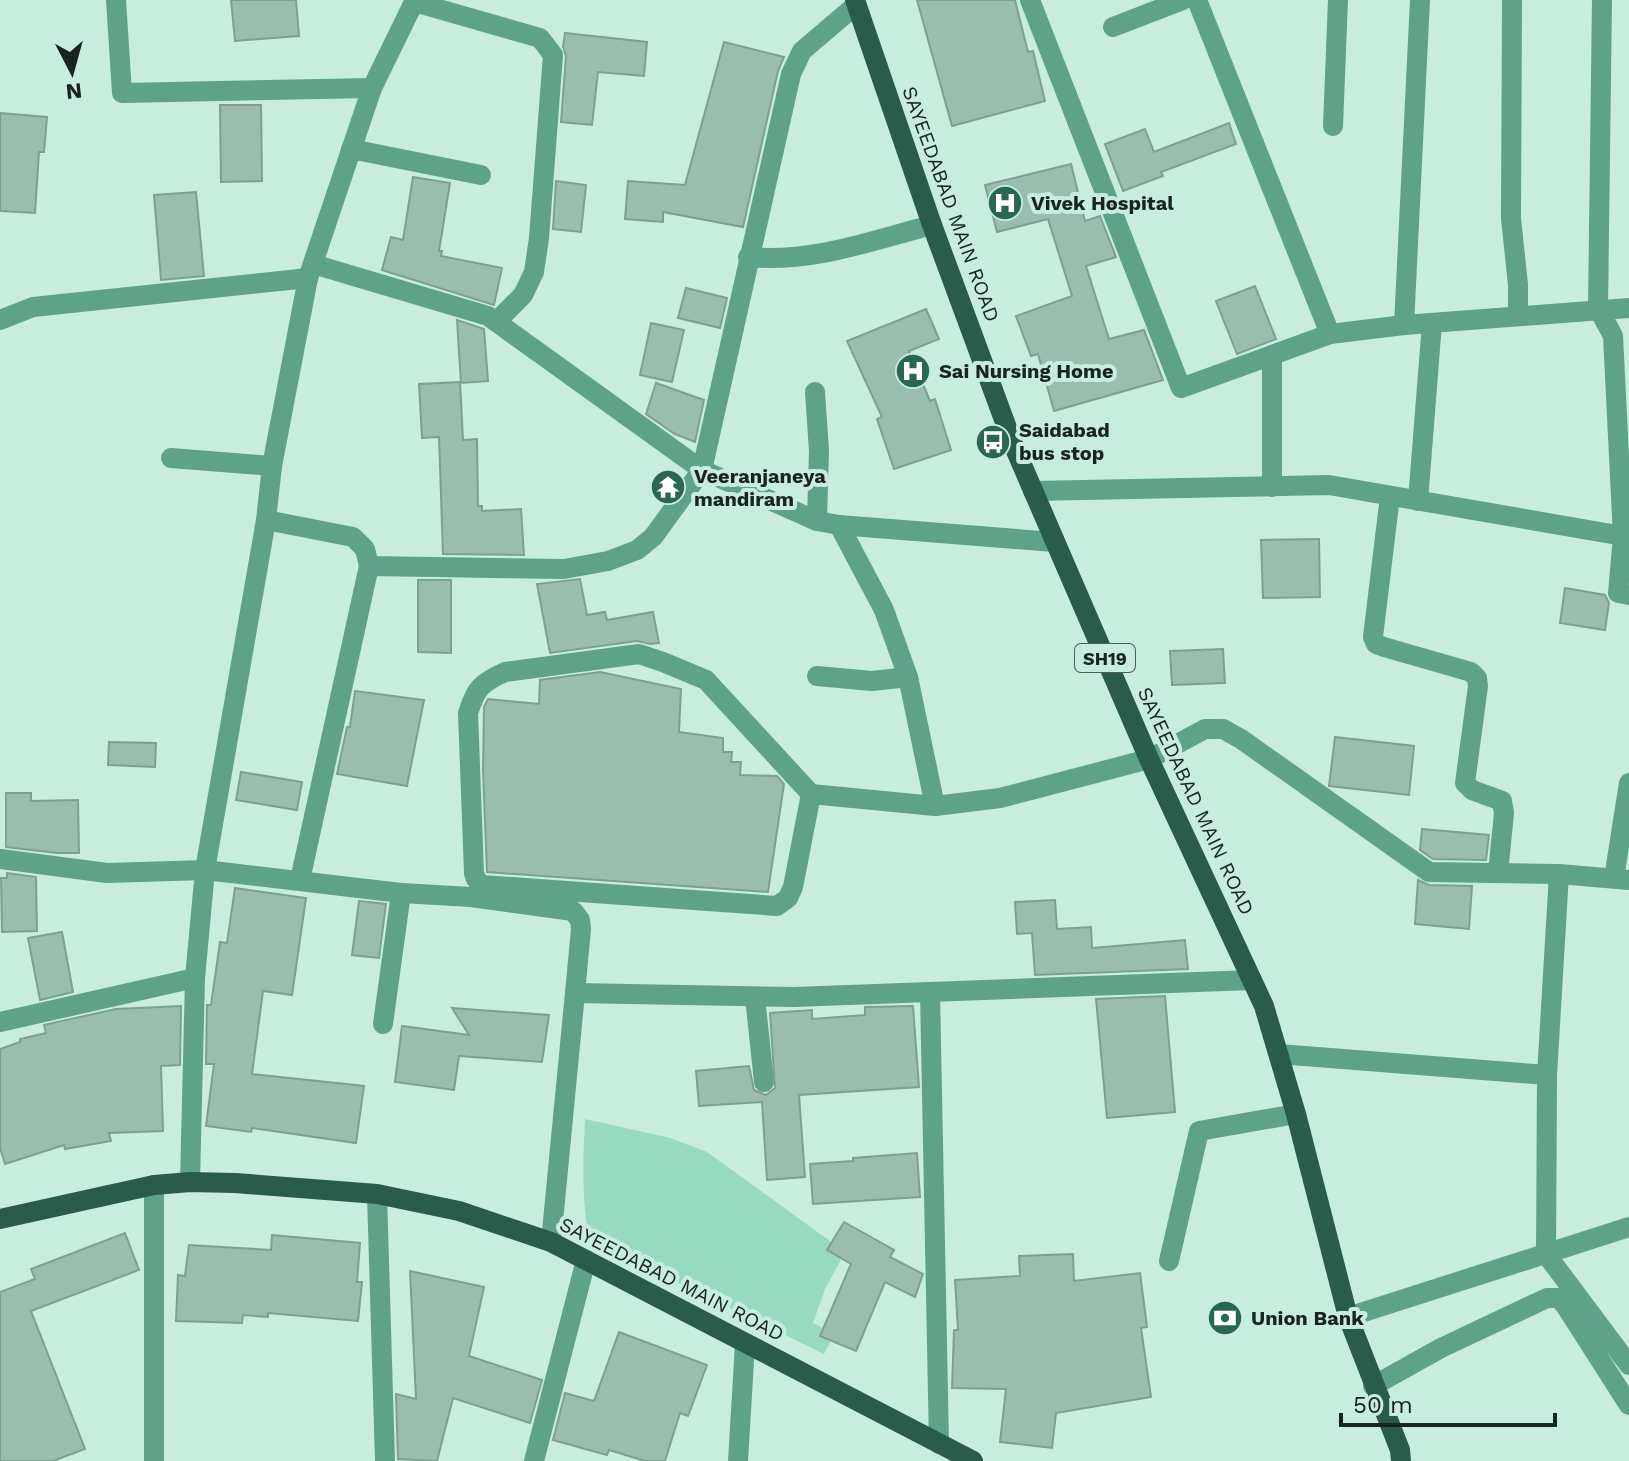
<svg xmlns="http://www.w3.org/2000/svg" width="1629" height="1461" viewBox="0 0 1629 1461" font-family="'Work Sans',sans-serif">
<rect width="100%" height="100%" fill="#c8ecde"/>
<!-- green -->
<path fill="#98dac1" d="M585 1119 670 1138 707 1152 845 1252 825 1289 813 1323 834 1334 824 1354 594 1242C579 1223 584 1145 585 1119Z"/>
<!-- building -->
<g fill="#9abdaf" stroke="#7ea092" stroke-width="2">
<polygon points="231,0 296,0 299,36 235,41"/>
<polygon points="917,0 1015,0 1028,52 1033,51 1045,101 952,126"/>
<polygon points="565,33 647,42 644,76 598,72 592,125 561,122 566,56 563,47"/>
<polygon points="724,42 784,57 778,71 743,227 663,212 663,222 625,219 628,181 685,185"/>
<polygon points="220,105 261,105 262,181 221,182"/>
<polygon points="0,113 47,117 44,152 39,152 35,213 0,211"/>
<polygon points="1229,123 1236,144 1161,172 1163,176 1123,191 1105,144 1145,129 1154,152"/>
<polygon points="1071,164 1085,221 1100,216 1116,257 1086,266 1109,339 1144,330 1163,380 1054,411 1038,354 1031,356 1016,316 1072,296 1048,219 997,232 985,185"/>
<polygon points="413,177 450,183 439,251 442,251 441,256 502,268 494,305 382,270 391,237 403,240"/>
<polygon points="556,181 586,185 581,232 553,229"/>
<polygon points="196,192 204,276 161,280 154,195"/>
<polygon points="1255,286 1276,339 1237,354 1216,301"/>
<polygon points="686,288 727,298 720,328 678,318"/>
<polygon points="926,309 939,339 909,351 930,401 935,399 951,450 894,469 877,419 882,417 847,341"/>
<polygon points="457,320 484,329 488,381 461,383"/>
<polygon points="651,323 684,330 672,382 640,375"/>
<polygon points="460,382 463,440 477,439 478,506 482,506 482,511 521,509 524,555 443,554 439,437 422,438 419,384"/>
<polygon points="656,383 704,400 695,442 675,434 646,414"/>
<polygon points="1319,539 1320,597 1263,598 1261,540"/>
<polygon points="580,579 587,615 605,612 607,620 653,612 659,643 651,644 637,641 550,653 537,584"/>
<polygon points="418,580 451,580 451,653 418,652"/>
<polygon points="1565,588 1605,595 1609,603 1605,630 1560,623"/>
<polygon points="1223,649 1225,683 1172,685 1170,651"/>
<polygon points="600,672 681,689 679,732 723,738 723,752 732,752 731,762 741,762 740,775 777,776 784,784 768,892 487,872 483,770 484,707 488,699 539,704 540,680"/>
<polygon points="355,691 424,700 407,786 337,774 347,727 350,727"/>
<polygon points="1335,737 1414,746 1409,795 1329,786"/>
<polygon points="109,742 156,743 155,767 108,765"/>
<polygon points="241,772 302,782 297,810 236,800"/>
<polygon points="6,793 31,793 31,801 78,800 79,853 57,853 6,847"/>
<polygon points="1422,829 1489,835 1486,860 1433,859 1420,850"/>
<polygon points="7,873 36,877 37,931 2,932 1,878 7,878"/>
<polygon points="1418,880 1429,885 1472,886 1469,929 1415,924"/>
<polygon points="235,888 306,898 292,995 263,991 252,1074 364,1086 356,1143 252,1128 251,1132 206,1126 214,1064 206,1064 207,1005 211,1005 220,942 227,943"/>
<polygon points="1055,900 1057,929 1091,927 1092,948 1185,940 1188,969 1035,975 1032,933 1017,934 1015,902"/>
<polygon points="359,901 386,904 379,958 352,955"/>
<polygon points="62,932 73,992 40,1000 28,938"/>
<polygon points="1165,996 1175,1112 1107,1118 1096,999"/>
<polygon points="181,1006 180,1065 161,1066 163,1131 109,1133 111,1141 65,1149 64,1145 5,1164 0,1148 0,1049 20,1042 20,1039 46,1033 44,1025 116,1009"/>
<polygon points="913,1006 919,1087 799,1095 805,1177 767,1180 762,1102 699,1106 696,1071 749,1066 754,1090 766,1095 775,1088 770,1013 812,1010 812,1019 865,1015 865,1007"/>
<polygon points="452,1008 549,1015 542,1062 459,1056 454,1090 395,1082 402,1026 469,1035"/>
<polygon points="917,1153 920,1197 813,1204 810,1164 853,1161 853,1158"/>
<polygon points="844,1222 894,1250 890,1257 923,1274 915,1297 885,1282 856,1351 820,1336 851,1264 827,1250"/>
<polygon points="125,1233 139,1270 31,1311 85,1449 53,1461 0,1461 0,1292 35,1279 31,1269"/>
<polygon points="272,1235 360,1243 357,1282 362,1282 358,1321 268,1313 268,1317 243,1315 242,1323 176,1321 178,1275 185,1276 189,1245 271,1250"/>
<polygon points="1073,1254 1074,1281 1140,1273 1147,1327 1141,1328 1151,1397 1056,1413 1052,1448 1000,1442 1006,1389 952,1388 954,1330 958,1330 955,1280 1020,1276 1019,1256"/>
<polygon points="410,1271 484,1287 469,1356 542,1380 530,1423 453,1398 437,1461 398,1459 396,1394 416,1399"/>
<polygon points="619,1332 707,1365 688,1416 680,1413 665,1461 645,1461 609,1450 607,1455 553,1440 565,1393 594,1401"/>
</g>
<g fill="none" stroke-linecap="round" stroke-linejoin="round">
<!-- minor -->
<g stroke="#5da289" stroke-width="20">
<polyline points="116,0 122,93 372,88"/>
<polyline points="1030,0 1181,388 1330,334 1404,325 1629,308"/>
<polyline points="1197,0 1330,334"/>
<polyline points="1512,0 1511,218 1518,285 1518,315"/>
<polyline points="1602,0 1598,308 1613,336 1623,536 1618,593 1629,595"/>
<polyline points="414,2 540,38 553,55 539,238 534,272 523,295 496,322"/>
<polyline points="1113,27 1183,0"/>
<polyline points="1333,126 1338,0"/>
<polyline points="351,149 481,175"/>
<path d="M748 257C813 263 870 241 932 225"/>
<polyline points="313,264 488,316 702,470 817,521 839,525 1054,542"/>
<polyline points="0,320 33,307 308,278 372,88 415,0"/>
<polyline points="1404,325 1420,0"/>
<polyline points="1272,355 1272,487"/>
<polyline points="815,392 819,451 817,521"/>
<polyline points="171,458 272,466"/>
<polyline points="1033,491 1329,485 1623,536"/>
<polyline points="1390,496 1373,637 1376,644 1384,647 1471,672 1477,678 1478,686 1465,783 1472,790 1502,801 1504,813 1498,873"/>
<polyline points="1418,501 1432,323"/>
<polyline points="266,520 353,537 365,549 369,566 564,569 608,561 637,550 653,537 702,470 791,74 802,51 856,5"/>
<polyline points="839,525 884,610 908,677 935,806"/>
<polyline points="817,676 872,681 908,677"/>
<path d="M811 794 793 887 788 898 777 906 482 885 476 879 474 873 468 713C476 688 481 683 505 672L639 654 663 662 706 680 811 794 935 806 1000 798 1149 759 1205 729H1223L1241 739 1429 872 1559 874 1629 880"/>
<polyline points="0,859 107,873 205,870 401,893 471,897 573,911 580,920 581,929 575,993 794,997 1252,980"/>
<polyline points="1559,874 1547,1075 1546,1254 1629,1365"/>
<polyline points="1614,878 1629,783"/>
<polyline points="300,880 369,566"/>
<polyline points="930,993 939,1444"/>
<polyline points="755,997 764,1082"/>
<polyline points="0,1022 195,978"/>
<polyline points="383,1024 401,893"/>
<polyline points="1279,1054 1547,1075"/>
<polyline points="190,1182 195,978 205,870 266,520 272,466 308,278"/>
<polyline points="377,1194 385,1461"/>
<polyline points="551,1242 575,993"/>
<polyline points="1169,1261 1199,1131 1296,1114"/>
<polyline points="1348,1317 1629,1227"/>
<polyline points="1373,1386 1441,1348 1547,1298 1558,1298 1565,1305 1629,1405"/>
<polyline points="154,1461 154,1185"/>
<polyline points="534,1461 586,1260"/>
<polyline points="738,1461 745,1344"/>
</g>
<!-- major -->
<g stroke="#2a5c4b" stroke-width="20">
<polyline points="855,0 932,225 1013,444 1149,759 1264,1006 1296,1114 1348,1317 1400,1450 1401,1461"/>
<polyline points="0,1219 154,1185 190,1182 235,1183 377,1194 459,1211 551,1242 973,1461"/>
</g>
</g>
<!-- icons -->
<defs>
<g id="hospital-disc" transform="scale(1.8)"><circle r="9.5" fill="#2a6753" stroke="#c8ecde"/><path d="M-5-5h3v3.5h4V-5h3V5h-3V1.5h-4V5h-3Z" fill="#fff"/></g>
<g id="bus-disc" transform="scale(1.8)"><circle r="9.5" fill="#2a6753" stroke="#c8ecde"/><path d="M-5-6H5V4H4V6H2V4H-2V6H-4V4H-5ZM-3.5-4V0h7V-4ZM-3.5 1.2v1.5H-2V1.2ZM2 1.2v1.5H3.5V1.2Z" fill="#fff"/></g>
<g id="temple-disc" transform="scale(1.8)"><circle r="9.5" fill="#2a6753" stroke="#c8ecde"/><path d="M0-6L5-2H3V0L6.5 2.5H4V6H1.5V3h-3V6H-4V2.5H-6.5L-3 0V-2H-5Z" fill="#fff"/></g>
<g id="bank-disc" transform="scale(1.8)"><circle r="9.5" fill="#2a6753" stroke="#c8ecde"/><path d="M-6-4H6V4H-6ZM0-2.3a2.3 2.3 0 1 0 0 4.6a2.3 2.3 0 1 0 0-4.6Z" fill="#fff"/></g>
</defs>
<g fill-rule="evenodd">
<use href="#hospital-disc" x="1005" y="203"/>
<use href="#hospital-disc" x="913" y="371"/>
<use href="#bus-disc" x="993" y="442"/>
<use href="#temple-disc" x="668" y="487"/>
<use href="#bank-disc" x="1225" y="1318"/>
</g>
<g text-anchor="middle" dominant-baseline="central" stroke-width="8" stroke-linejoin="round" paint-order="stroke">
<!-- shield labels -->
<rect fill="#c8ecde" stroke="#4c6058" stroke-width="2" x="1075" y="644" width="60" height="28" rx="6"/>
<g font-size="18" font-weight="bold" fill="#17241f">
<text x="1105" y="658">SH19</text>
</g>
<!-- poi labels -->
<g font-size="20" font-weight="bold" fill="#17241f" stroke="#c8ecde" text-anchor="start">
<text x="1031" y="203">Vivek Hospital</text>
<text x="939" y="371">Sai Nursing Home</text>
<text x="1019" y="430">Saidabad<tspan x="1019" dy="23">bus stop</tspan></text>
<text x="694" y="476">Veeranjaneya<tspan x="694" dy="23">mandiram</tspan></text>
<text x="1251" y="1318">Union Bank</text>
</g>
<!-- street labels -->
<g font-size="20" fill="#17241f" stroke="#c8ecde">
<text transform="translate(951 204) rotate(70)">SAYEEDABAD MAIN ROAD</text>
<text transform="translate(1196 801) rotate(65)">SAYEEDABAD MAIN ROAD</text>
<text transform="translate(672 1279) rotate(27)">SAYEEDABAD MAIN ROAD</text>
</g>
</g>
<!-- north arrow -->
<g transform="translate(72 72) rotate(174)" stroke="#c8ecde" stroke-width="6" paint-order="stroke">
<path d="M0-6L14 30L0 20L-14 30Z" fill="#17241f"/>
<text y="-12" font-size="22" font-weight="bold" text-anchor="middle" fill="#17241f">N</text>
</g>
<!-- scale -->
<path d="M1341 1413v12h214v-12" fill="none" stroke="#17241f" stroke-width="4"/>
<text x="1353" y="1413" font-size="24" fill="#17241f" stroke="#c8ecde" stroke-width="6" paint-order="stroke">50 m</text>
</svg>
